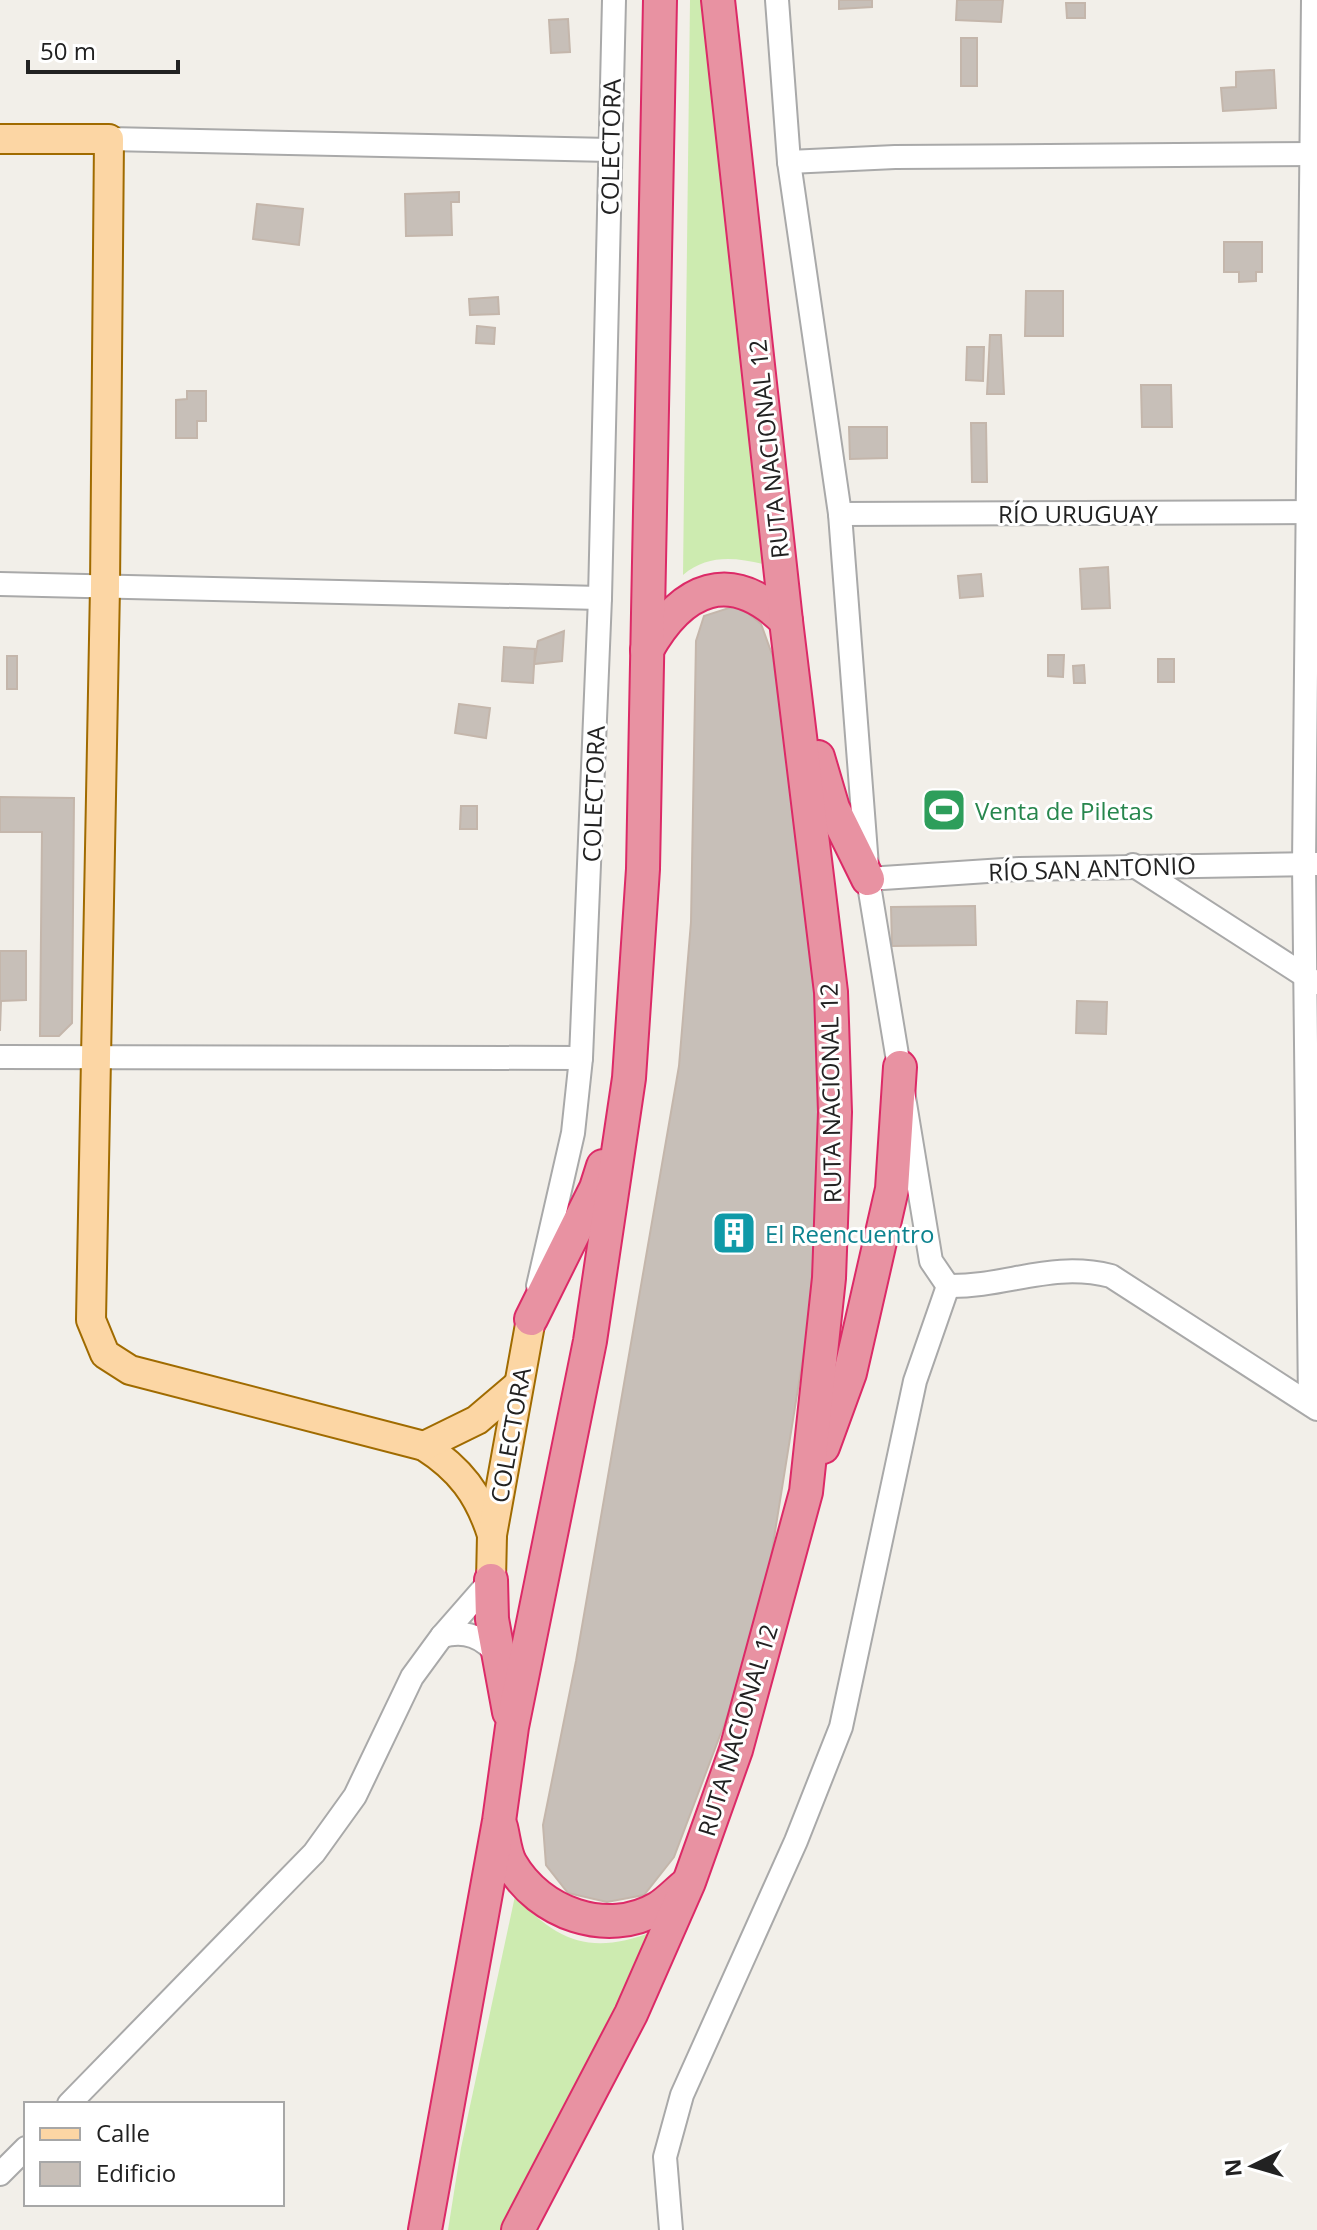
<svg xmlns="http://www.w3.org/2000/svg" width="1317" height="2230" viewBox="0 0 1317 2230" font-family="'Open Sans',sans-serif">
<rect width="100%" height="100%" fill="#f2efe9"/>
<!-- grass -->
<g fill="#cdebb0">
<path d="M690 0H709L760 460 763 564C733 557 707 555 683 575Z"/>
<path d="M515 1896C558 1942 592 1956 654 1931L507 2230H448L461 2148Z"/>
</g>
<!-- building -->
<g fill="#c7bfb8" stroke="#c4b6ab" stroke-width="2">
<polygon points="839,0 872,0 872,7 839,9"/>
<polygon points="957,0 1003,0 1001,22 956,20"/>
<polygon points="1066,3 1085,3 1085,18 1067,18"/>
<polygon points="568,19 570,52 551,53 549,20"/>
<rect x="961" y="38" width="16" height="48"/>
<polygon points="1274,70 1276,108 1223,111 1221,88 1236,87 1236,72"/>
<polygon points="459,192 459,202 451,202 452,235 406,236 405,194"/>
<polygon points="257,204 303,209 299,245 253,239"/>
<polygon points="1224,242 1262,242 1262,272 1256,272 1256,281 1239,282 1239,272 1224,272"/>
<polygon points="1026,291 1063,291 1063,336 1025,336"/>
<polygon points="498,297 499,314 470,315 469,299"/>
<polygon points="477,326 495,328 494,344 476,343"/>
<polygon points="990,335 1001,335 1004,394 987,394"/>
<polygon points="967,347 984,347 983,381 966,380"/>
<polygon points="1141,385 1171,385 1172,427 1142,427"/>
<polygon points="187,391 206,391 206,421 197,421 197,438 176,438 176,400 187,399"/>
<polygon points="971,423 986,423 987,482 972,482"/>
<polygon points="849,427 887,427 887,458 850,459"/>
<polygon points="1108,567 1110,608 1082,609 1080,569"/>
<polygon points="981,574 983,596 960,598 958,576"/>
<polygon points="738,605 761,624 773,657 820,1014 820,1171 813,1295 770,1563 730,1709 674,1857 644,1895 607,1902 568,1893 546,1865 543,1825 576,1661 679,1066 691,922 696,641 704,616"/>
<polygon points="564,631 562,661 534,664 538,641"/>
<polygon points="504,647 535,649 533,683 502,681"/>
<polygon points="1048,655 1064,655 1063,677 1048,676"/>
<rect x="7" y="656" width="10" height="33"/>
<rect x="1158" y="659" width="16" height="23"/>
<polygon points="1084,665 1085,683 1074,683 1073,666"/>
<polygon points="459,704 490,708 486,738 455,733"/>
<polygon points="0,797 74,798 72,1023 59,1036 40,1036 42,832 0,832"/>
<polygon points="461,806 477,806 477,829 460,829"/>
<polygon points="975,906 976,945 892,946 891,907"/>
<polygon points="0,951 26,951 26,1000 1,1001 0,1031"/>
<polygon points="1077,1001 1107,1002 1106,1034 1076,1033"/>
</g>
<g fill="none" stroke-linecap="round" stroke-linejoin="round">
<!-- minor casing -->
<g stroke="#a9a9a9" stroke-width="26">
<g id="minor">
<path d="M777 0 789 162 840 514 868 879 931 1261 948 1286C1007 1287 1051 1261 1111 1276L1317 1409"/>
<polyline points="109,139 610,150"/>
<polyline points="789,162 895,157 1317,154"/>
<polyline points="840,514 1317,512"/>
<polyline points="0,584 600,598"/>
<polyline points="1133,865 1316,983"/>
<polyline points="868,879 1019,869 1317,864"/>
<polyline points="0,1057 581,1058"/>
<polyline points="538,1286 573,1133 581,1058 600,598 614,0"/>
<polyline points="1310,1404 1304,864 1313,0"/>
<path d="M442 1636C465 1630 483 1636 498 1656"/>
<polyline points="69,2104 314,1853 355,1796 412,1677 442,1636 491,1580"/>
<polyline points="0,2174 26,2148"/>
<polyline points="671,2230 665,2157 682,2095 796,1841 841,1727 915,1381 948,1286"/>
</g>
</g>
<!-- major casing -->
<g stroke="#a06b00" stroke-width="32">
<g id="major">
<path d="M0 139H109L105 587 91 1320 105 1354 130 1370 424 1446C460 1469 479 1494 492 1535"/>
<polyline points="424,1446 477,1420 517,1386"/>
<polyline points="491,1580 492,1535 531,1319"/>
</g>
</g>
<!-- highway casing -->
<g stroke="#dc2a67" stroke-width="36">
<g id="highway">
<path d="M647 650C682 588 730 566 786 621"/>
<polyline points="818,757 833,808 868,879"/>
<polyline points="531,1319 596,1188 603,1166"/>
<polyline points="823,1447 850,1373 892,1189 900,1067"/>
<polyline points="491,1580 492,1619 509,1712"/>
<path d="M501 1827C504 1839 505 1854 511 1864 539 1913 607 1938 658 1908 668 1902 677 1892 687 1884"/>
<polyline points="425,2230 499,1821 512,1727 590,1341 629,1078 643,869 660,0"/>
<polyline points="518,2230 631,2014 689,1882 736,1750 806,1492 829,1278 835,1112 831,992 786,621 718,0"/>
</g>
</g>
<!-- minor -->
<use href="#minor" stroke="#fff" stroke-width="22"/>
<!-- major -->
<use href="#major" stroke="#fcd6a4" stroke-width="28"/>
<!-- highway -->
<use href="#highway" stroke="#e892a2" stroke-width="32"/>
</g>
<!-- icons -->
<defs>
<g id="stadium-square" transform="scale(2.3)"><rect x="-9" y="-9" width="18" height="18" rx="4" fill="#2e9e5b" stroke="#fff"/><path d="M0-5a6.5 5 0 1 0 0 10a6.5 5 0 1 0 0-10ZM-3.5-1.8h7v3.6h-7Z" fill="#fff"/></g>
<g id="building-square" transform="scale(2.3)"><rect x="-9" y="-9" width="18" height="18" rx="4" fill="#0f9aa8" stroke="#fff"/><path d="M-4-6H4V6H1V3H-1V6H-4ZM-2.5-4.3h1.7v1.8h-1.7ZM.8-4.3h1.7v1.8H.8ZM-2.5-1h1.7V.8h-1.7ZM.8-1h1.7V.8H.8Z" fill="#fff"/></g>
</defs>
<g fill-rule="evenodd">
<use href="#stadium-square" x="944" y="810"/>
<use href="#building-square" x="734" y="1233"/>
</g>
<g text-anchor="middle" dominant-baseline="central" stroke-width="6" stroke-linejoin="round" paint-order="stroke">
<!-- street labels -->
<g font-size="24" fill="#222" stroke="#fff">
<text transform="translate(610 147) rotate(-89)">COLECTORA</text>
<text transform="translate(768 449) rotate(-96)">RUTA NACIONAL 12</text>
<text x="1078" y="513">RÍO URUGUAY</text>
<text transform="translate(593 794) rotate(-88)">COLECTORA</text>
<text transform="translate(1092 868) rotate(-2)">RÍO SAN ANTONIO</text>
<text transform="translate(830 1093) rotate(-91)">RUTA NACIONAL 12</text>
<text transform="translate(510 1435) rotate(-80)">COLECTORA</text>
<text transform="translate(737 1730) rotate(-73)">RUTA NACIONAL 12</text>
</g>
<!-- leisure labels -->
<g font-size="24" fill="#27864d" stroke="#fff" text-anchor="start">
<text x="975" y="810">Venta de Piletas</text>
</g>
<!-- culture labels -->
<g font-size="24" fill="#0d838f" stroke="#fff" text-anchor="start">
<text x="765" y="1233">El Reencuentro</text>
</g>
</g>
<!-- legend -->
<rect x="24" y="2102" width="260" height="104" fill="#ffffff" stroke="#a7a7a7" stroke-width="2"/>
<rect x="40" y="2128" width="40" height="12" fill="#fcd6a4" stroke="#a7a7a7" stroke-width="2"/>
<text x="96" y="2142" font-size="24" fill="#222222">Calle</text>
<rect x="40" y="2162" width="40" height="24" fill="#c7bfb8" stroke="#a7a7a7" stroke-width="2"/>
<text x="96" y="2182" font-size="24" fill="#222222">Edificio</text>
<!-- north arrow -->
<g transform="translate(1253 2166) rotate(265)" stroke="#ffffff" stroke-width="6" paint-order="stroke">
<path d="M0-6L14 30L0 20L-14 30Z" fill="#222222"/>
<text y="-12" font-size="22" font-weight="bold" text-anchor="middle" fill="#222222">N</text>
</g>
<!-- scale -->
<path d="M28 60v12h150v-12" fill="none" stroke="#222222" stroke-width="4"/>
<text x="40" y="60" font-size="24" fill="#222222" stroke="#ffffff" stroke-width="6" paint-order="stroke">50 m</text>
</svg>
